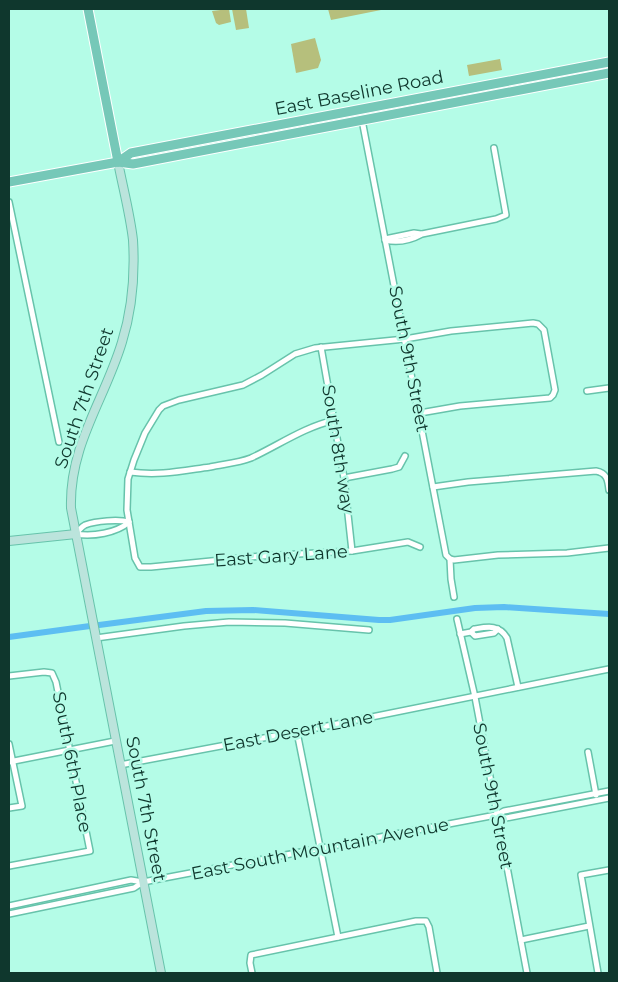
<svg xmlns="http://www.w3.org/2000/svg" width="618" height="982" viewBox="0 0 618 982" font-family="Montserrat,sans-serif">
<rect width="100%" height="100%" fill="#b4fce7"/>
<!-- green -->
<g fill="#b6bf7c">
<polygon points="229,9 231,22 219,25 216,23 212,11"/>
<polygon points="232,9 246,9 249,28 236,30"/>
<polygon points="328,9 386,9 331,20"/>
<polygon points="315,38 321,60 318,68 296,73 291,44"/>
<polygon points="500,59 502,70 469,76 467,65"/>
</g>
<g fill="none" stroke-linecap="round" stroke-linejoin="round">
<!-- canal -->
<g stroke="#5dbef2" stroke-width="6">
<polyline points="99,625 206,611 253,610 379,620 390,620 475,608 504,607 609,614"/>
<polyline points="9,637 90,626"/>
</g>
<!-- street casing -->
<g stroke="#67c3ab" stroke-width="8">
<g id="street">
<polyline points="362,120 446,555 450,559 451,579 454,597"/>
<polyline points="9,202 59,442"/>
<polyline points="385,239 414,233 421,234"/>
<path d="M385 240C397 243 411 240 422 234L496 219 506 215 494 148"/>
<polyline points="321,347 344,478 352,551"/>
<polyline points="587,391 609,388"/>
<polyline points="420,413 460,406 550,398 553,395 555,390 544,330 538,324 533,323 451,331 405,339 315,348 295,354 262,375 243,385 179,400 163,406 159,410 145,433 134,460 128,479 127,510 135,558 140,567 151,567 262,556 352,551 408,542 420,547"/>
<path d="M130 472C159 476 181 471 210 467 224 464 238 463 251 458 279 445 304 427 335 420"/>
<polyline points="344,478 392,469 399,467 405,456"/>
<path d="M433 487 468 482 596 471C607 473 608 480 609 490"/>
<path d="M76 533C79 531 81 527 85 525 96 521 118 519 129 522"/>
<path d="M76 534C92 537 117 533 129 522"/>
<polyline points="450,559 454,560 498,555 567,553 609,548"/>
<polyline points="457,619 475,697 527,973"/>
<polyline points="471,632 475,636 494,633 498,629"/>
<path d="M460 634 471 632 474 629C487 627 499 624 507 638L518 687"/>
<polyline points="96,638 184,626 229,622 285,623 369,630"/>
<polyline points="9,676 44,672 52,673 56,682 90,851 9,866"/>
<polyline points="297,732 338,937"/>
<polyline points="9,744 22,806 9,808"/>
<polyline points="588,752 596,795"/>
<polyline points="9,762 115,741"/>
<polyline points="120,765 327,726 609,669"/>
<polyline points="497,815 506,818 609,798"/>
<polyline points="9,906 131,880 143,882 496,815 504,811 609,791"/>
<polyline points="9,914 134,888 143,882"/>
<polyline points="521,940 589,926"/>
<polyline points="252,973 250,963 251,955 416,921 426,921 429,927 437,973"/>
<polyline points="598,973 581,875 609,870"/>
</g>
</g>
<!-- secondary casing -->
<g stroke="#67c3ab" stroke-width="10">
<g id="secondary">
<path d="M118 162C123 188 130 214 133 240 135 274 132 310 122 342 105 399 69 445 71 508L161 973"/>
<polyline points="9,541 76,534"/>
</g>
</g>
<!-- primary casing -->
<g stroke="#fff" stroke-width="11">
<g id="primary">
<polyline points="88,9 118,162"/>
<polyline points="118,162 131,153 609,62"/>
<polyline points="9,182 118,162 133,164 609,73"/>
</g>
</g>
<!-- street -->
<use href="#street" stroke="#fff" stroke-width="5"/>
<!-- secondary -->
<use href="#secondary" stroke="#bbe4dc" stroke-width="8"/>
<!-- primary -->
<use href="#primary" stroke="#76c8b8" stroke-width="9"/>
</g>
<g text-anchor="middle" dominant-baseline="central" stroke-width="5" stroke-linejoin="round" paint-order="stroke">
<!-- street labels -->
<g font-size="18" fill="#0f372d" stroke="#b4fce7">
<text transform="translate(359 93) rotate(-11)">East Baseline Road</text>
<text transform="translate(409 359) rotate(79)">South 9th Street</text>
<text transform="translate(84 398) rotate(-71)">South 7th Street</text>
<text transform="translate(338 449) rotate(81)">South 8th way</text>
<text transform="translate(281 556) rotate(-4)">East Gary Lane</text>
<text transform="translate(298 731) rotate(-11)">East Desert Lane</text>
<text transform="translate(72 762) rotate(79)">South 6th Place</text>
<text transform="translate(493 796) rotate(79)">South 9th Street</text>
<text transform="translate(146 809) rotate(79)">South 7th Street</text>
<text transform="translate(320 849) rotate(-11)">East South Mountain Avenue</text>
</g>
</g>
<!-- border -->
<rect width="618" height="982" fill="none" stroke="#0f372d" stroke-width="20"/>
</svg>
